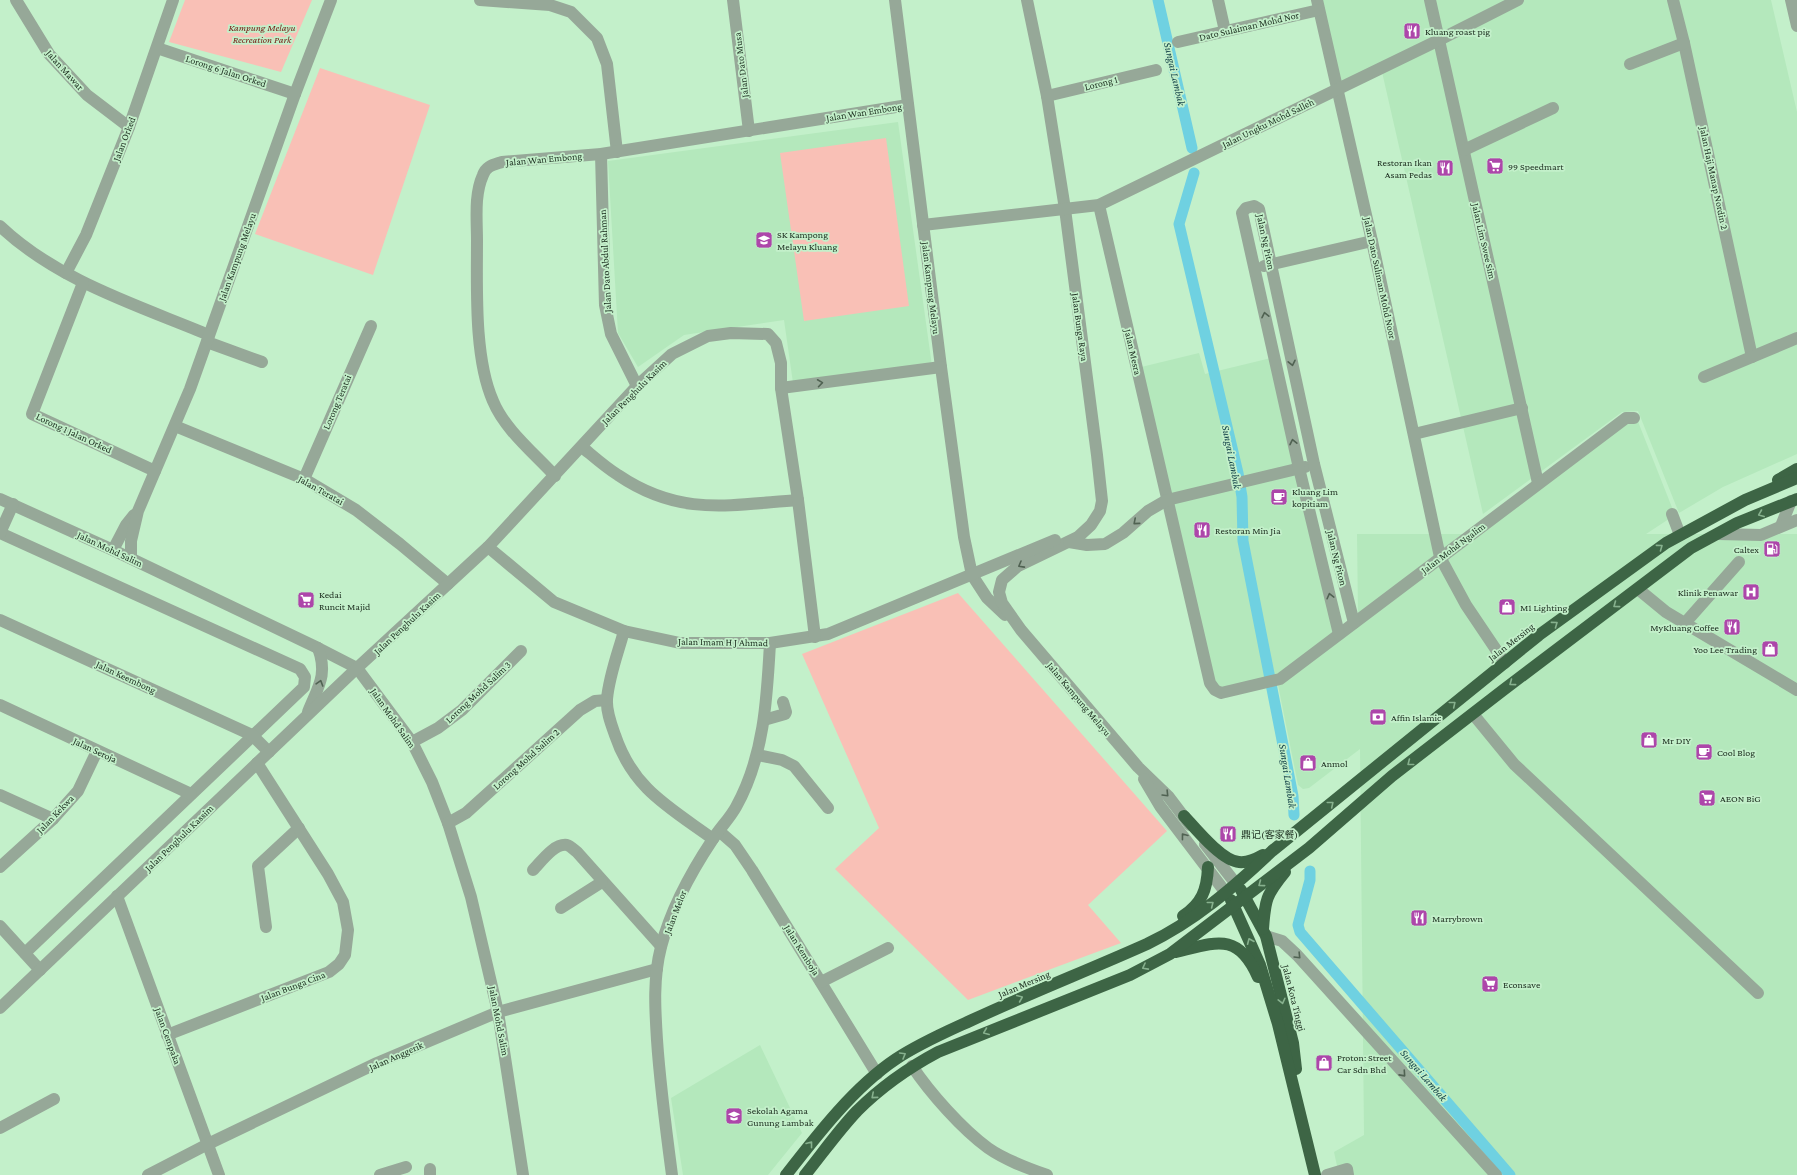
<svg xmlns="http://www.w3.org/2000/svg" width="1797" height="1175" viewBox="0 0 1797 1175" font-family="'Crimson Pro','Noto Sans SC',serif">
<rect width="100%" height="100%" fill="#c3f0ca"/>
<!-- built -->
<g fill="#b4e8bc">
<polygon points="1313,0 1771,0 1797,112 1797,454 1723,487 1679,513 1638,411 1622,412 1483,514 1382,72 1334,95"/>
<polygon points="898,122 932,366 794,390 784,320 684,335 638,367 618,333 608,161"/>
<polygon points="1199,353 1205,374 1279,356 1341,627 1358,614 1357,534 1464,534 1635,414 1675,515 1646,534 1797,534 1797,1175 1339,1175 1334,1152 1364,1135 1360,749 1309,788 1303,789 1298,785 1278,685 1213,694 1133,369"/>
<polygon points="760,1045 802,1133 768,1175 683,1175 671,1098"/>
</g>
<!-- green -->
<g fill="#f9c0b6">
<polygon points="185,0 312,0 281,72 169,42"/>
<polygon points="320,68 430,105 373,275 255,234"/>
<polygon points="886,138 909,306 804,321 780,153"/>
<polygon points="958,593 1167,831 1088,905 1121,943 968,1000 835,869 879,828 802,654"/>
</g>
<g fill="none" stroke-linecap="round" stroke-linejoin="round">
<!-- canal -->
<g stroke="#6fd1e1" stroke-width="11">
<polyline points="1158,0 1192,148"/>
<polyline points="1194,173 1179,224 1238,473 1242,497 1243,541 1293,796 1294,815"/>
<polyline points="1310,871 1310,880 1298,925 1300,932 1510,1175"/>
</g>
<!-- minor -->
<g stroke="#96a898" stroke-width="12">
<polyline points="16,0 49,54 87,95 129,127"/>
<polyline points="480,0 550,5 571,12 597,38 607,64 617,152"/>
<polyline points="733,0 749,131"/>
<polyline points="895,0 941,367 964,537 972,575 987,598 1005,615"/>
<polyline points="1027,0 1047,96 1065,209 1097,455 1102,501 1100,511 1091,525 1078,537 1018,566 1002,580 999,592 1002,603 1021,630 1138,767 1168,796 1190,825"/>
<polyline points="1218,0 1225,31"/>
<polyline points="1317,0 1372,241 1440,557 1466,605 1505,663"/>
<polyline points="1430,0 1538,483"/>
<polyline points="1673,0 1684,43 1752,357"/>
<polyline points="1791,0 1797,26"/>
<polyline points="1178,42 1319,10"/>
<polyline points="157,48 295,94"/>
<polyline points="1630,64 1684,43"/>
<polyline points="1047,96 1156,70"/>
<polyline points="1464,150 1553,108"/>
<polyline points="601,154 605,305 611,334 637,386"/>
<polyline points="1099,205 1210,683 1215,690 1221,693 1280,679 1626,418 1634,418"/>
<polyline points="923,225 1099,205 1439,40 1518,0"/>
<path d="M0 226C58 281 137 305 209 335"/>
<polyline points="1264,266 1372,241"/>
<polyline points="66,273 86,235 129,127 173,0"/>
<polyline points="83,283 32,414 155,471"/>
<polyline points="207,342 262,362"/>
<polyline points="1704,377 1797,338"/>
<polyline points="781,388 941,367"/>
<polyline points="175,426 304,479 356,510 400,544 448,584"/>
<polyline points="1414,434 1522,408"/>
<path d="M582 447C593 456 605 467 618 475 680 517 729 505 798 500"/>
<path d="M555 476C534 453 505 430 493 401 474 358 477 288 477 241 477 219 474 195 483 175 486 166 493 165 502 162L601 154 908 105"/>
<polyline points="304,479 371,326"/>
<polyline points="0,499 113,550 318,648 357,668 412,742 432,782 448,823 471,897 498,1012 523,1175"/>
<polyline points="1672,514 1680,535"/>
<polyline points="1781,526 1791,501"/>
<polyline points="0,533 300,669 305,677 304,687 25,953"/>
<polyline points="0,533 13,504"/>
<polyline points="1718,534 1761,535 1797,520"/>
<polyline points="1069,542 1087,545 1105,544 1123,533 1148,511 1167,500 1305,467"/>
<polyline points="488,547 554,602 624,631 680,643 770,643 828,634 1055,540"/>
<polyline points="113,550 126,525 134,515"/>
<polyline points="131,558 131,541 138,511 190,389 295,94 331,0"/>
<polyline points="1638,589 1666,612 1797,690"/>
<polyline points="0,620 252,735 269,752"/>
<polyline points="1685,623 1739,562"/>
<path d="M624 631C618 653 609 676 607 699 606 711 611 724 615 735 633 789 669 807 713 839"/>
<polyline points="1339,634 1299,468 1242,213 1246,208 1254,206 1259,209 1314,464 1354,623"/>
<polyline points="0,705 191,794"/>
<path d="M308 712C318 687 328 675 318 648"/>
<polyline points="1473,714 1514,764 1758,993"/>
<polyline points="764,720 785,714 786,712 783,702"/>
<polyline points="412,742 438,728 462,710 521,651"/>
<polyline points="758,755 782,760 794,766 828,808"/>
<polyline points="1144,779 1160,806 1226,893"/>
<polyline points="0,795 53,819"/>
<polyline points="448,823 466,813 580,710 595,701 607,700"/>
<polyline points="719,831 735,845 752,870 877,1074"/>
<polyline points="1205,844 1236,884"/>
<polyline points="0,867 53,819 78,791 97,751"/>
<path d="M533 870C541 862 554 843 567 845 571 846 574 850 577 852L661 946"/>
<polyline points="117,896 219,1175"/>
<polyline points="561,908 602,882"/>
<polyline points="0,926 40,970"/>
<polyline points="266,927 258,866 299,828"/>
<polyline points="1266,936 1282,941 1297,955 1496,1175"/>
<polyline points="821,982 888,948"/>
<polyline points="0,1008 357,668 488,547 637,386 672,354 708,336 731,333 768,334 776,343 781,363 781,388 798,500 815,637"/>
<polyline points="167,1035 329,972 339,964 345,955 348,930 343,902 328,874 257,763"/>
<path d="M912 1066C930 1093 962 1129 988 1148 1005 1160 1027 1168 1047 1175"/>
<polyline points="0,1128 54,1099"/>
<polyline points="430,1169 430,1175"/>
<polyline points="148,1175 208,1144 377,1063 498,1012 657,969"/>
<polyline points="380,1175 406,1167"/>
<path d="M672 1175C666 1130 660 1085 657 1040 655 1009 653 978 661 947 671 908 691 872 713 839 720 828 730 818 736 807 764 757 767 699 770 643"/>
<polyline points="1327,1175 1347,1169 1348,1175"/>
</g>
<!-- highway -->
<g stroke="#3d6545" stroke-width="12">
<polyline points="1778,480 1797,469"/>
<path d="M1184 816C1196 829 1222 861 1239 862 1248 863 1256 859 1263 855"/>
<polyline points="1241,890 1266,936 1293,1043 1296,1069"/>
<polyline points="1231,900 1260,965 1278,1024 1315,1175"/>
<path d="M1183 916C1202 903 1207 890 1208 867"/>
<path d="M1263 929C1265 900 1266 895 1285 872"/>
<path d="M1176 952C1217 942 1238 932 1258 977"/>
<path d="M786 1175C817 1135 854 1087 896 1059 920 1043 946 1032 972 1020 1030 993 1089 970 1147 944 1195 921 1234 887 1272 851L1539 635 1666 543 1745 500 1797 478"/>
<path d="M805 1175C822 1154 838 1131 857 1111 881 1087 908 1068 938 1052L1130 975 1170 954 1309 848 1392 776 1502 691 1691 548 1737 523 1797 499"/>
</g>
</g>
<!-- one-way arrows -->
<defs><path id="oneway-chevron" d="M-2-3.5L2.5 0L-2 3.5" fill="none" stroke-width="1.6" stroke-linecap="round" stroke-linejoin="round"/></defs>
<g stroke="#506252">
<use href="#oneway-chevron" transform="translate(1265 315) rotate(-102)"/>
<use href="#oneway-chevron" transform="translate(1292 363) rotate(78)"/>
<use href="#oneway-chevron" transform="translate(820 383) rotate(-8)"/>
<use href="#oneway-chevron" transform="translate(1293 442) rotate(-102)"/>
<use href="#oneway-chevron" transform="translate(1136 522) rotate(139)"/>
<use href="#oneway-chevron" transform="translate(1021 565) rotate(151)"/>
<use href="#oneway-chevron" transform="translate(1330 596) rotate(-104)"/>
<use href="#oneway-chevron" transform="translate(320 683) rotate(-73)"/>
<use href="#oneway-chevron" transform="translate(1166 794) rotate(46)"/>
<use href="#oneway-chevron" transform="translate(1184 836) rotate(-128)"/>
<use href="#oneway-chevron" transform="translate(1298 956) rotate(46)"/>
<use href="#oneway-chevron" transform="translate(1403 1074) rotate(48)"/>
</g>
<g stroke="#87b18e">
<use href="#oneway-chevron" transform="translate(1761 514) rotate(158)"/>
<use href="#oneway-chevron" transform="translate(1660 547) rotate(-36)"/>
<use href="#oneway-chevron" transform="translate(1616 605) rotate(143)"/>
<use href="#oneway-chevron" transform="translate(1555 624) rotate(-36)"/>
<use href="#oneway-chevron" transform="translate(1512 683) rotate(143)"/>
<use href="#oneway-chevron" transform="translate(1453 704) rotate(-39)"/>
<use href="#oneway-chevron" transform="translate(1410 763) rotate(142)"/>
<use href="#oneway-chevron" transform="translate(1331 804) rotate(-39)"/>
<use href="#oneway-chevron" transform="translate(1261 884) rotate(143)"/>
<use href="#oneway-chevron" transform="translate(1211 904) rotate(-38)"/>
<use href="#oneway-chevron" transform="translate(1250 941) rotate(-113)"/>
<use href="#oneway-chevron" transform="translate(1145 967) rotate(152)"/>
<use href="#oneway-chevron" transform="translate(1020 998) rotate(-23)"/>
<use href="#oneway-chevron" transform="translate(1282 1001) rotate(76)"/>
<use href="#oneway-chevron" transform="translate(986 1032) rotate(158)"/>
<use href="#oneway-chevron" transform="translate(903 1055) rotate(-30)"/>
<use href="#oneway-chevron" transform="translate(874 1096) rotate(139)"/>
<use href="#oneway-chevron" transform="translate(810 1144) rotate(-52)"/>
</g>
<!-- icons -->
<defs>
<g id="restaurant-square" transform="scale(0.9)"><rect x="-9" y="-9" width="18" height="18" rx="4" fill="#ad46aa" stroke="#c3f0ca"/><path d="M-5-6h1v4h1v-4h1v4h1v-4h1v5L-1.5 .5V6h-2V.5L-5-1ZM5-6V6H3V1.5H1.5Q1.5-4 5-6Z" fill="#fff"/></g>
<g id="supermarket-square" transform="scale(0.9)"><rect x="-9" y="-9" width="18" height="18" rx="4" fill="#ad46aa" stroke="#c3f0ca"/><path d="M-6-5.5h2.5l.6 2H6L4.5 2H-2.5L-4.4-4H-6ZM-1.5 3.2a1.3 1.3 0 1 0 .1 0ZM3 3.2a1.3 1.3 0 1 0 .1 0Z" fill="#fff"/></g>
<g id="school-square" transform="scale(0.9)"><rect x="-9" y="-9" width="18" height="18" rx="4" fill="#ad46aa" stroke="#c3f0ca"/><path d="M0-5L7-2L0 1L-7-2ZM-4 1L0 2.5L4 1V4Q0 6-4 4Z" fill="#fff"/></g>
<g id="cafe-square" transform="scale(0.9)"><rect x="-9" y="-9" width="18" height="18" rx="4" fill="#ad46aa" stroke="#c3f0ca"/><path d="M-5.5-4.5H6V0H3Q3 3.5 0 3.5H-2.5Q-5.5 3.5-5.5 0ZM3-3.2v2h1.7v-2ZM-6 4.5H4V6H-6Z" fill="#fff"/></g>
<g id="fuel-square" transform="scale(0.9)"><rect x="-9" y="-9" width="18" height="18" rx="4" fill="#ad46aa" stroke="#c3f0ca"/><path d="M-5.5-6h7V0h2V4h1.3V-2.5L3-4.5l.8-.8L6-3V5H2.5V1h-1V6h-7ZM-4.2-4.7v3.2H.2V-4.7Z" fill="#fff"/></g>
<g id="hospital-square" transform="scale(0.9)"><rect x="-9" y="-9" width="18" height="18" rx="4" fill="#ad46aa" stroke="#c3f0ca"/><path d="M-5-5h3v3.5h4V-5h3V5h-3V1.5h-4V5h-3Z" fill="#fff"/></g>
<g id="shop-square" transform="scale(0.9)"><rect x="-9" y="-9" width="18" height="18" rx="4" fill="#ad46aa" stroke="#c3f0ca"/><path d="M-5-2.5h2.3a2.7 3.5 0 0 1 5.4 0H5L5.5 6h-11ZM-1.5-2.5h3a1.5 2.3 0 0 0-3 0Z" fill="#fff"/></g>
<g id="bank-square" transform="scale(0.9)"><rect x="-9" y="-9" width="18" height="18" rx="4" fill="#ad46aa" stroke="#c3f0ca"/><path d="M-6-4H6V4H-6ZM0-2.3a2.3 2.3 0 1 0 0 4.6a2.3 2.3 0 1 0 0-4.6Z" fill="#fff"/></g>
</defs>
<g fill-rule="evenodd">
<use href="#restaurant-square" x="1412" y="31"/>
<use href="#supermarket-square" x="1495" y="166"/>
<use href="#restaurant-square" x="1445" y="168"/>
<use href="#school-square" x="764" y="240"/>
<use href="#cafe-square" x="1279" y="497"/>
<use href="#restaurant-square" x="1202" y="530"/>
<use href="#fuel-square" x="1772" y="549"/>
<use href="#hospital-square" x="1751" y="592"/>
<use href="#supermarket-square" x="306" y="600"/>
<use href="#shop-square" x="1507" y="607"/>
<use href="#restaurant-square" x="1732" y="627"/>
<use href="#shop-square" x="1770" y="649"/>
<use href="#bank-square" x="1378" y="717"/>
<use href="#shop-square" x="1649" y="740"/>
<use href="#cafe-square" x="1704" y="752"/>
<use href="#shop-square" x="1308" y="763"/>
<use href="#supermarket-square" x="1707" y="798"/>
<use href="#restaurant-square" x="1228" y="834"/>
<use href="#restaurant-square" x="1419" y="918"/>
<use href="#supermarket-square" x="1490" y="984"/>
<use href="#shop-square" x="1324" y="1063"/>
<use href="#school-square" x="734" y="1116"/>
</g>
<g text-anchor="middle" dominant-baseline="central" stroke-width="3.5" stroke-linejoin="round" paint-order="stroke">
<!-- street labels -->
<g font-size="10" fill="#213324" stroke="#c3f0ca">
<text transform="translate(1249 26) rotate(-13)">Dato Sulaiman Mohd Nor</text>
<text transform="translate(741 65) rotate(-97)">Jalan Dato Musa</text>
<text transform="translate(65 70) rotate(48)">Jalan Mawar</text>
<text transform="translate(226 71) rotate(18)">Lorong 6 Jalan Orked</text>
<text transform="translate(1101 83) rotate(-14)">Lorong 1</text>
<text transform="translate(864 112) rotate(-9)">Jalan Wan Embong</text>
<text transform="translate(1268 123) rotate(-26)">Jalan Ungku Mohd Salleh</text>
<text transform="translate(124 139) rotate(-69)">Jalan Orked</text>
<text transform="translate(544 159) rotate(-5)">Jalan Wan Embong</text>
<text transform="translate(1714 178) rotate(78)">Jalan Haji Manap Nordin 2</text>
<text transform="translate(1484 241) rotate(77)">Jalan Lim Swee Sim</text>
<text transform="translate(1266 242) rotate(78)">Jalan Ng Piton</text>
<text transform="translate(237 257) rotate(-70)">Jalan Kampung Melayu</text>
<text transform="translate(605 261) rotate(-93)">Jalan Dato Abdul Rahman</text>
<text transform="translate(1380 278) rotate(78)">Jalan Dato Suliman Mohd Noor</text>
<text transform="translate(931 288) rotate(83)">Jalan Kampung Melayu</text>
<text transform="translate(1080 327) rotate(82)">Jalan Bunga Raya</text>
<text transform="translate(1133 352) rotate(77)">Jalan Mesra</text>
<text transform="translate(634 392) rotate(-45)">Jalan Penghulu Kasim</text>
<text transform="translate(337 402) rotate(-67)">Lorong Teratai</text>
<text transform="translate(74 433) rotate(25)">Lorong 1 Jalan Orked</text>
<text transform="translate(321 490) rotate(29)">Jalan Teratai</text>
<text transform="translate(1453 548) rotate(-37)">Jalan Mohd Ngalim</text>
<text transform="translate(110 549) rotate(25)">Jalan Mohd Salim</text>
<text transform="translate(1337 558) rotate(76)">Jalan Ng Piton</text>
<text transform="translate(407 623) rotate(-43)">Jalan Penghulu Kasim</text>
<text transform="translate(723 642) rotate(1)">Jalan Imam H J Ahmad</text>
<text transform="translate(1511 642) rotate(-38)">Jalan Mersing</text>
<text transform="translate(126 677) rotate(25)">Jalan Keembong</text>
<text transform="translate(478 692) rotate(-43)">Lorong Mohd Salim 3</text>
<text transform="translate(1079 699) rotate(50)">Jalan Kampung Melayu</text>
<text transform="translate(393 718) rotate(55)">Jalan Mohd Salim</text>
<text transform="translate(95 750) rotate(25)">Jalan Seroja</text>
<text transform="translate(526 759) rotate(-42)">Lorong Mohd Salim 2</text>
<text transform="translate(55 814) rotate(-46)">Jalan Kekwa</text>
<text transform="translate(179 838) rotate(-44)">Jalan Penghulu Kassim</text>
<text transform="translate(675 912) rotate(-69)">Jalan Melor</text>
<text transform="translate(802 950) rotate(58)">Jalan Kemboja</text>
<text transform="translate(1024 984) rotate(-23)">Jalan Mersing</text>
<text transform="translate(293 986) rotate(-21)">Jalan Bunga Cina</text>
<text transform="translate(1294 998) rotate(76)">Jalan Kota Tinggi</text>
<text transform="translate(499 1021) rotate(79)">Jalan Mohd Salim</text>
<text transform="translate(168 1036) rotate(70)">Jalan Cempaka</text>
<text transform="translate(396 1056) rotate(-24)">Jalan Anggerik</text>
</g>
<!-- park labels -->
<g font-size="10" font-style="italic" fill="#741a13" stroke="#c3f0ca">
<text x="262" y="27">Kampung Melayu<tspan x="262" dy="12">Recreation Park</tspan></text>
</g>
<!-- poi labels -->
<g font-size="10" fill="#213324" stroke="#c3f0ca" text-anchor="start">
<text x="1425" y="31">Kluang roast pig</text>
<text x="1432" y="162" text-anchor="end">Restoran Ikan<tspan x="1432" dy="12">Asam Pedas</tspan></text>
<text x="1508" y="166">99 Speedmart</text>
<text x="777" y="234">SK Kampong<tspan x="777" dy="12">Melayu Kluang</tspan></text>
<text x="1292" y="491">Kluang Lim<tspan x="1292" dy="12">kopitiam</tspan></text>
<text x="1215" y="530">Restoran Min Jia</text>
<text x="1759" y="549" text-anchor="end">Caltex</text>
<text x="1738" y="592" text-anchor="end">Klinik Penawar</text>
<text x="319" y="594">Kedai<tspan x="319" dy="12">Runcit Majid</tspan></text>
<text x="1520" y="607">M1 Lighting</text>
<text x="1719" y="627" text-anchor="end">MyKluang Coffee</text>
<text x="1757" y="649" text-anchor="end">Yoo Lee Trading</text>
<text x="1391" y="717">Affin Islamic</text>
<text x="1662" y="740">Mr DIY</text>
<text x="1717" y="752">Cool Blog</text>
<text x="1321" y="763">Anmol</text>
<text x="1720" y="798">AEON BiG</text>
<text x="1241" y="834">鼎记(客家餐)</text>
<text x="1432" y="918">Marrybrown</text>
<text x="1503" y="984">Econsave</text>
<text x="1337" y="1057">Proton: Street<tspan x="1337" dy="12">Car Sdn Bhd</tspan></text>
<text x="747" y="1110">Sekolah Agama<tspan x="747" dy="12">Gunung Lambak</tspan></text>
</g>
<!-- water labels -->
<g font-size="11" font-style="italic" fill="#113f46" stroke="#c3f0ca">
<text transform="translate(1175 74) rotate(77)">Sungai Lambak</text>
<text transform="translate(1232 457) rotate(79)">Sungai Lambak</text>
<text transform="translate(1288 776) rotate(81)">Sungai Lambak</text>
<text transform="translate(1424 1075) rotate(49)">Sungai Lambak</text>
</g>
</g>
</svg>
